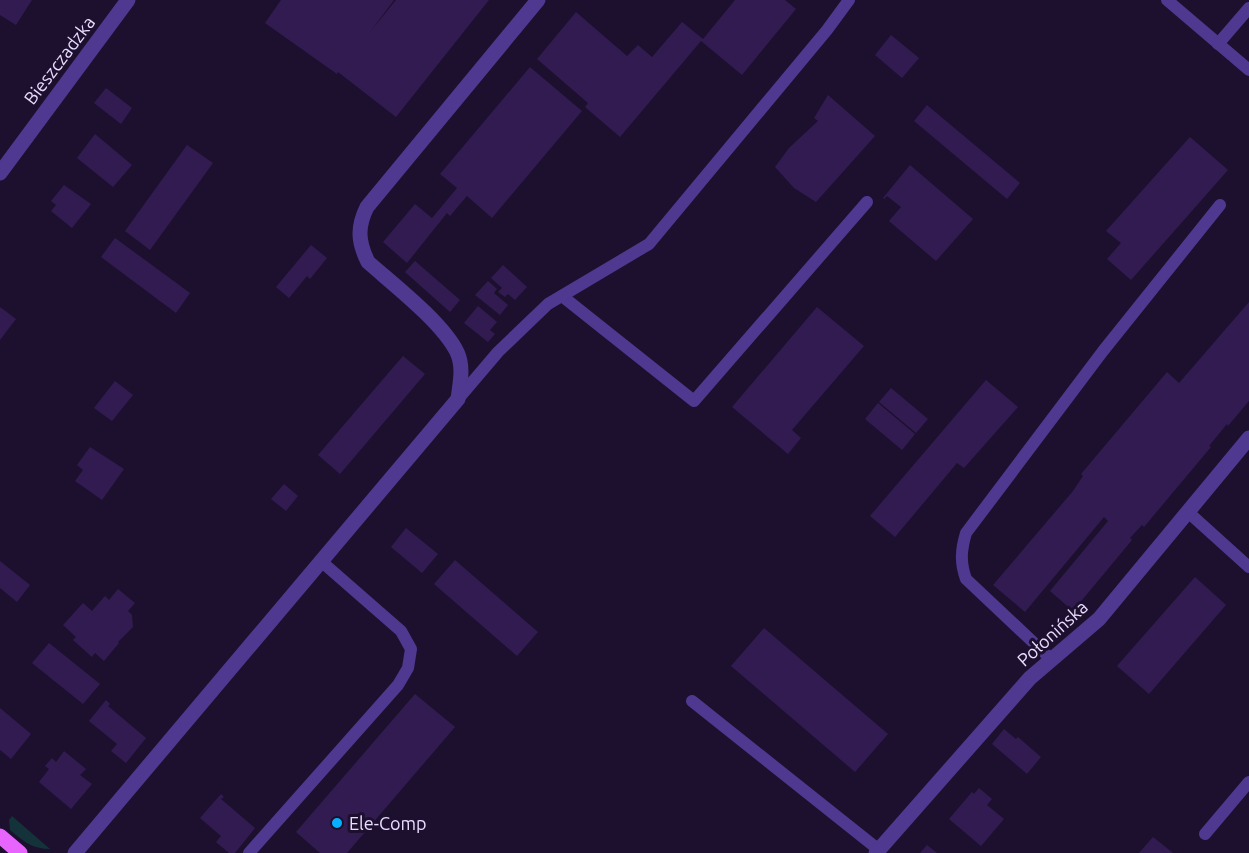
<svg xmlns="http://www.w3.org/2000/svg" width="1249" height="853" viewBox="0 0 1249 853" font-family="Ubuntu,sans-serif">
<rect width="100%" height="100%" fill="#1c102e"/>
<!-- green -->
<path fill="#133239" d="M12 816 50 849C32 849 23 841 10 830L9 820Z"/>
<!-- building -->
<g fill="#321b51">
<polygon points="0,0 32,0 16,25 0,15"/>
<polygon points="281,0 394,0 370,32 396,0 489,0 396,117 338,72 337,74 265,23"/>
<polygon points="735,0 785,0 796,9 742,75 701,41 620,137 585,107 588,103 537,59 576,12 627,56 638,45 652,57 682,22 703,39"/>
<polygon points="891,35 919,58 902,78 875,55"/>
<polygon points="530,67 582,111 492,218 467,196 450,216 447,213 407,263 383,242 415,204 432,218 457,188 440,174"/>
<polygon points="106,88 132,108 121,124 94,103"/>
<polygon points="828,95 875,136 816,202 794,188 775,167 789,148 818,121 814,118"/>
<polygon points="927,105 1020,183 1007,199 914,121"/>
<polygon points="95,134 132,165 113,187 77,158"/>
<polygon points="1190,137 1228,170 1131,280 1107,259 1121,243 1106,231"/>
<polygon points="187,145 213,163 150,250 125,231"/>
<polygon points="910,165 973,219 936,261 889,221 901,207 887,196 884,199 883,198"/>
<polygon points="64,185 91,204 72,228 51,211 56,205 51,201"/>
<polygon points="115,238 190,293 176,313 101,257"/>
<polygon points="311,245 327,258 310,279 307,276 289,298 276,287"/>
<polygon points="415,261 460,300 450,312 405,272"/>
<polygon points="503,265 527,287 515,300 508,294 505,297 498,292 502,288 491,278"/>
<polygon points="488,281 497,289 494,293 508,305 500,315 475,295"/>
<polygon points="1249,302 1249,401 1228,426 1227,424 1209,446 1211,447 1144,527 1142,525 1130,538 1132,540 1073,611 1050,591 1108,521 1104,517 1025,612 993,585 1073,491 1083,476 1081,474 1167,372 1179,383"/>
<polygon points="478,306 497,322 490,330 495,334 488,342 464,323"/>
<polygon points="0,307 16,319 0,340"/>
<polygon points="817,307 864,346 792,430 801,438 788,454 732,407"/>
<polygon points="403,356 425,374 340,474 318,455"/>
<polygon points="986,380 1018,407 964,468 957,463 895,537 870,516"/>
<polygon points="115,381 133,395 112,421 94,408"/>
<polygon points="891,388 928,419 916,433 879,402"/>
<polygon points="878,403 915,434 902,450 865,419"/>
<polygon points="90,447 124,469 102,500 75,481 83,470 77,465"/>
<polygon points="284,484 298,496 286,511 271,499"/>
<polygon points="406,528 438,554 422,573 391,547"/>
<polygon points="455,560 538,632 517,656 434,584"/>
<polygon points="0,561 30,585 17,602 0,588"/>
<polygon points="1195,577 1226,605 1149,694 1117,666"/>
<polygon points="118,589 135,603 128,611 132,615 133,627 118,642 119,643 104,661 95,653 92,657 73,640 76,637 63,625 83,603 92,611 105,596 109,600"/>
<polygon points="764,628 888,734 855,772 731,666"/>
<polygon points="49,643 100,684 83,704 32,663"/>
<polygon points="415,694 455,727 347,853 320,853 296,832"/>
<polygon points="106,700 110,704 108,706 146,738 126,763 111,751 117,744 89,721"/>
<polygon points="0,708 31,734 11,759 0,750"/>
<polygon points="1004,729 1016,739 1018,737 1041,757 1027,774 992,744"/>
<polygon points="64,751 86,769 80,775 92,784 71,809 39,782 49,769 45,766 52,758 56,762"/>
<polygon points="979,788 992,799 987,805 1004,819 981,846 949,819 972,792 974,794"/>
<polygon points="221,794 224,797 221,799 255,828 235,853 229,853 216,842 221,836 200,818"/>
<polygon points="1153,837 1173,853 1139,853"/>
<polygon points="927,845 937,853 920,853"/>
</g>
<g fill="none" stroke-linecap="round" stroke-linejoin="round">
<!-- lane -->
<g stroke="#4f3890" stroke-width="12">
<polyline points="1167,0 1249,70"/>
<polyline points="1218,44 1249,8"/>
<polyline points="562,296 694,401 867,202"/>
<polyline points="458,399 498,352 548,304 649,244 827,30 849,0"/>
<polyline points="1188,512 1249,567"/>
<path d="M1052 660 966 579C960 562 961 550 966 533L1103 351 1220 205"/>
<polyline points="692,701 879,850"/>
<polyline points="1205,834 1249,782"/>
<polyline points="249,853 398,685 408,668 411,649 401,631 322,562"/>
</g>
<!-- street -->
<g stroke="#4f3890" stroke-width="15">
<polyline points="0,173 128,0"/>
<path d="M75 853 458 399C460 383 464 367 457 352 442 322 394 285 368 262 358 242 357 227 367 207L538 0"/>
<polyline points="876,853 1030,678 1099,619 1249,438"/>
</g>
<!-- primary -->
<polyline stroke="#e864ff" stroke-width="15" points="0,836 20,853"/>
</g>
<!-- markers -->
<circle fill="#09afff" stroke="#1c102e" stroke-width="2" cx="337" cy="823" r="6"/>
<g text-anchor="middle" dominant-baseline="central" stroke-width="6" stroke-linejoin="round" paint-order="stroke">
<!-- street labels -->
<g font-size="18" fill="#e9ddff" stroke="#1c102e">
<text transform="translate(59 60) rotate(-53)">Bieszczadzka</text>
<text transform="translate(1052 633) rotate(-42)">Połonińska</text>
</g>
<!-- poi labels -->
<g font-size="18" fill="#e9ddff" stroke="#1c102e" text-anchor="start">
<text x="349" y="823">Ele-Comp</text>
</g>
</g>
</svg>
